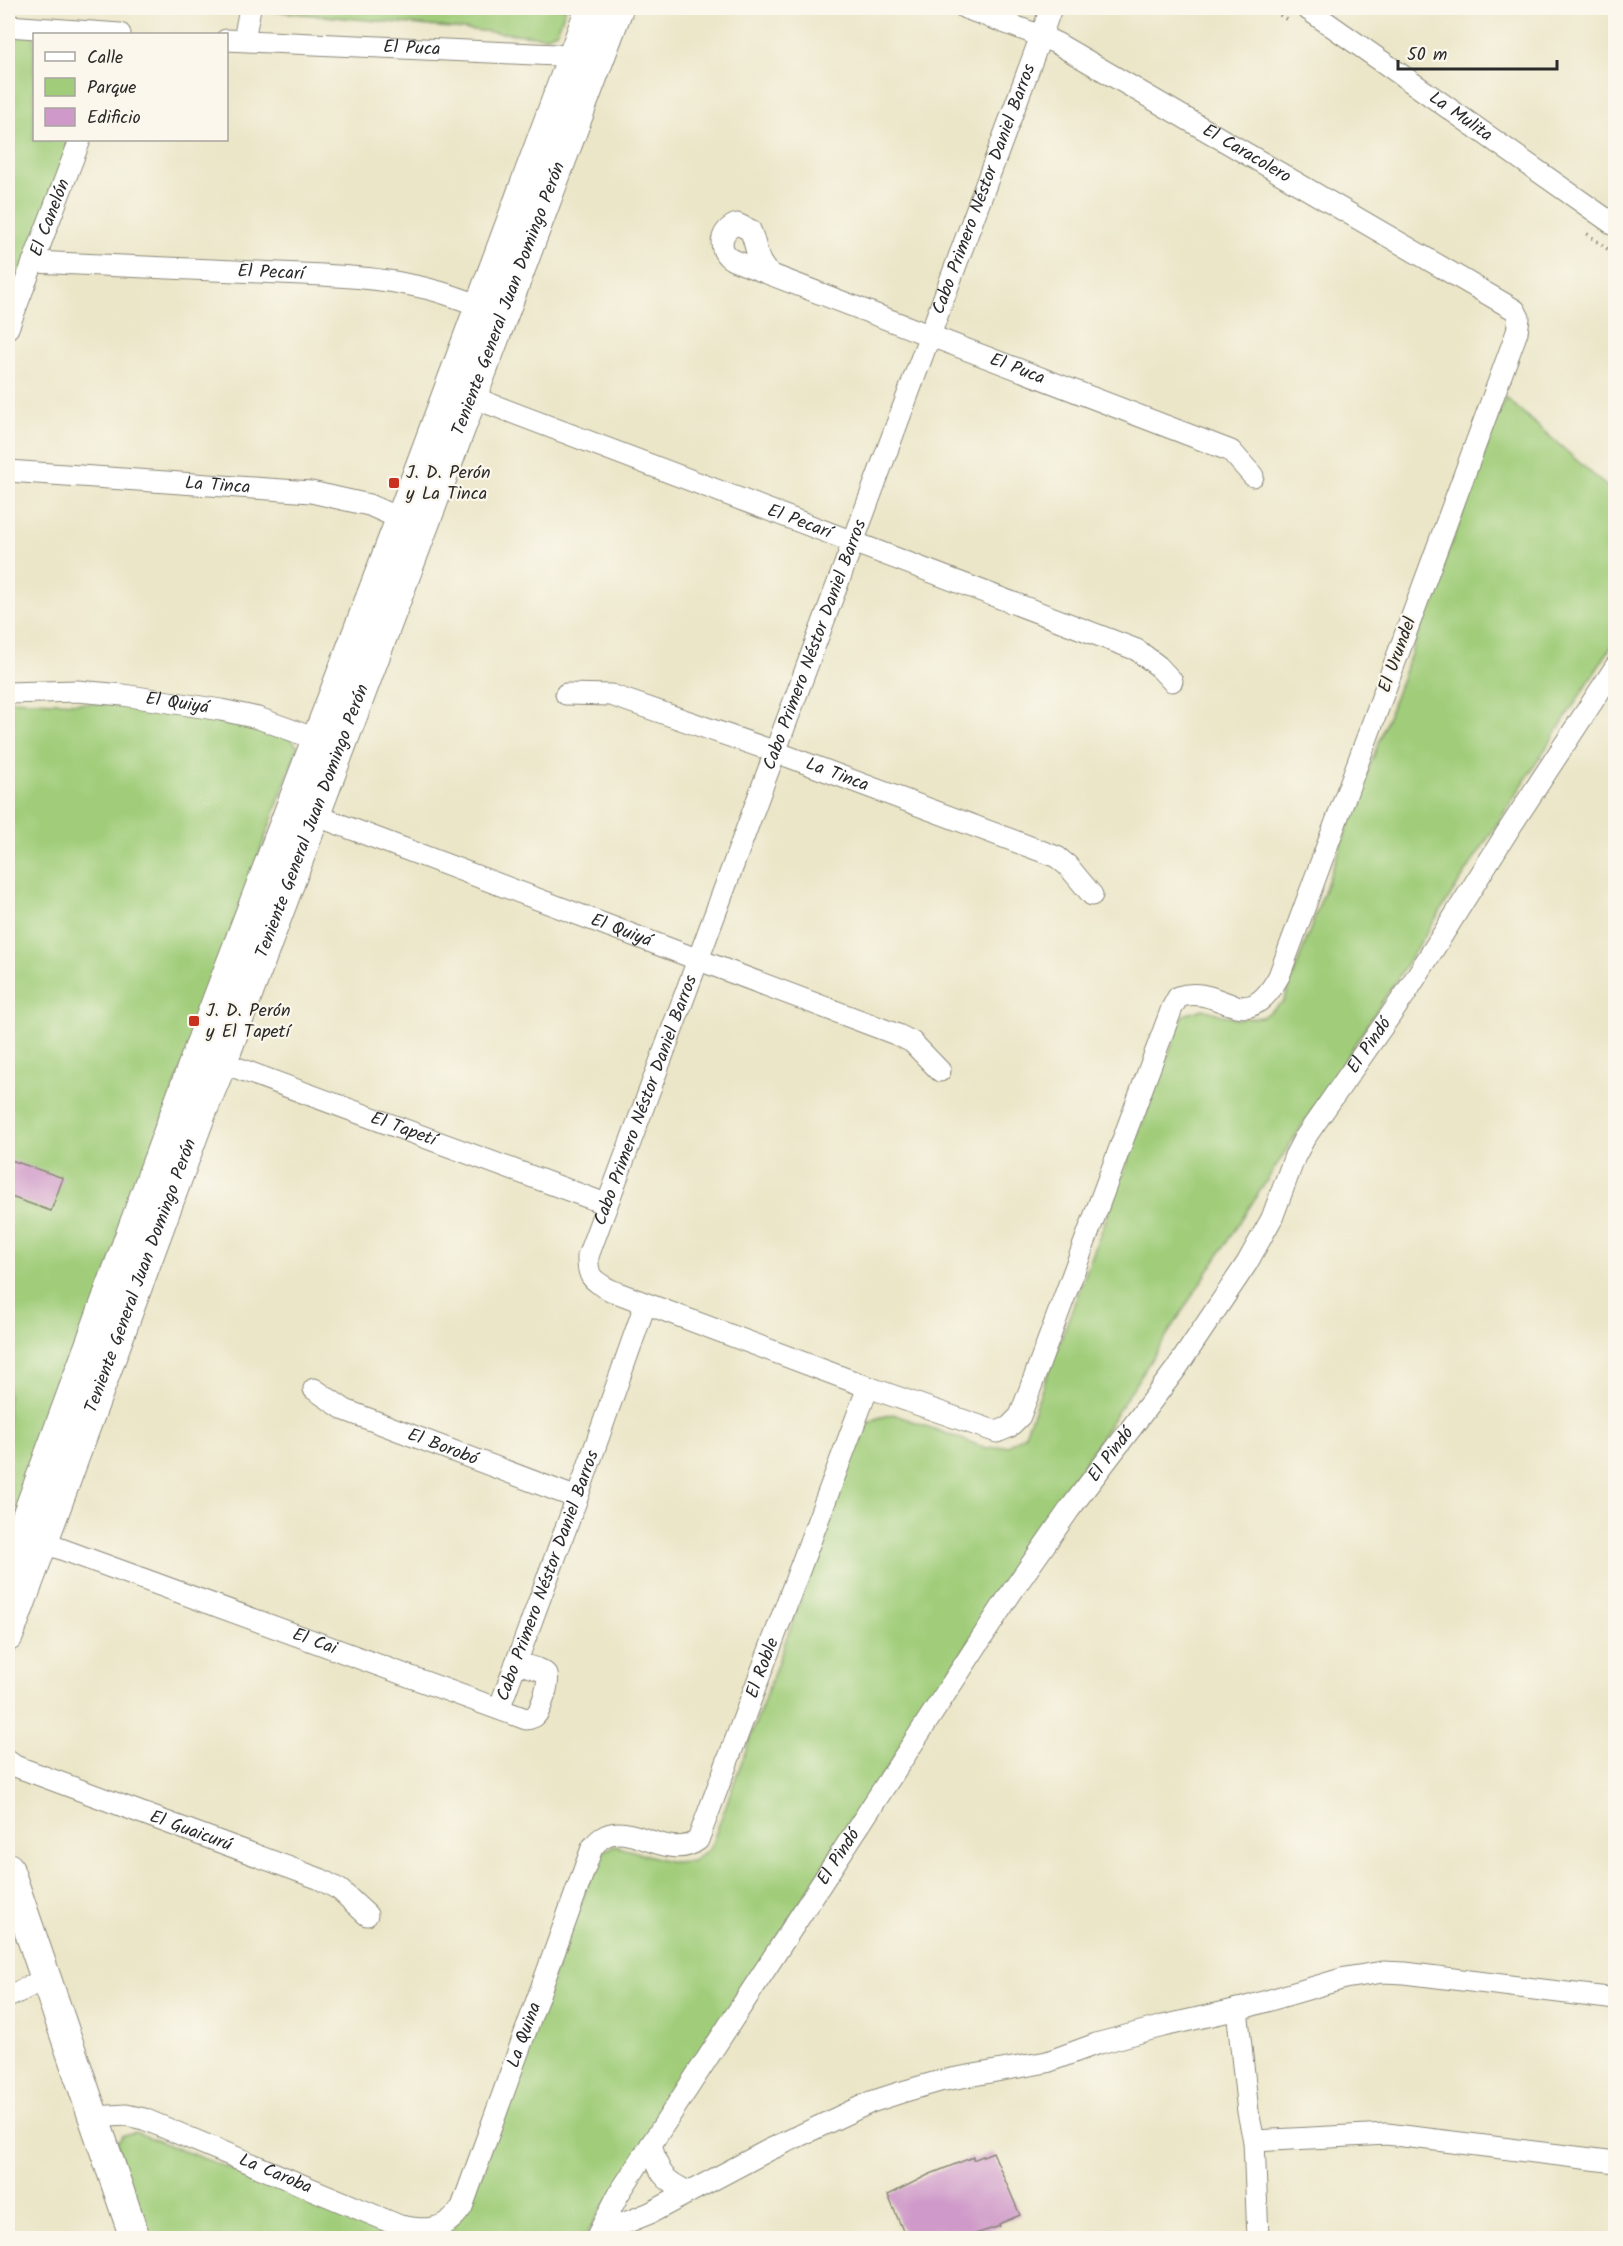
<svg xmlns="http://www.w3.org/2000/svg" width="1623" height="2246" viewBox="0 0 1623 2246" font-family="Kalam,sans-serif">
<rect width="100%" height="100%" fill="#fbf7ec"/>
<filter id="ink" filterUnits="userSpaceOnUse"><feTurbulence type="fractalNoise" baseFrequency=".0167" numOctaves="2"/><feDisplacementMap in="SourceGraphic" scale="12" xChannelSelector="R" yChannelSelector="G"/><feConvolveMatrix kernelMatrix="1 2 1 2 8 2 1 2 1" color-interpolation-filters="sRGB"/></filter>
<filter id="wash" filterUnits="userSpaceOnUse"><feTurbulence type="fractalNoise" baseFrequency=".008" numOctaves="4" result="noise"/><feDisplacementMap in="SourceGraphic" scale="24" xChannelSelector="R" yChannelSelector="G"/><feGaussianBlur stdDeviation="1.35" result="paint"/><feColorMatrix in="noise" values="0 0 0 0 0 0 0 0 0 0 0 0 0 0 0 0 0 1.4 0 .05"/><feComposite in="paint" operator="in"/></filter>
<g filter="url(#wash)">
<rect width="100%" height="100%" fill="#ebe6c8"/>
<!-- green -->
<g fill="#a1cd7a" stroke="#667c52" stroke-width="1.5">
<polygon points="273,8 566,8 557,32 545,37 272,11"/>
<polygon points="8,30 34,34 34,140 80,140 8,328"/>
<polygon points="1505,397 1615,494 1615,641 584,2238 421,2238 453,2229 597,1861 603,1851 615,1846 672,1862 692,1861 710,1849 864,1425 878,1418 893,1414 986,1448 1008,1446 1025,1434 1183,1015 1203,1009 1236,1019 1262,1017 1284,1001"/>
<polygon points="8,700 130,705 276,731 290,738 298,747 8,1547"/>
<polygon points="135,2132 410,2238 143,2238 117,2142 124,2135"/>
</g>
<g id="blocks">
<!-- building -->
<g fill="#cf9ac9">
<polygon points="8,1159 63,1178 51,1211 8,1196"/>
<polygon points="993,2152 1020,2215 999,2224 1000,2226 963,2238 906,2238 888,2195 928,2175 973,2157 973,2160"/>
</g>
</g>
</g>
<g filter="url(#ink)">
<use href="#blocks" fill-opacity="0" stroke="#8b887a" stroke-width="1.5"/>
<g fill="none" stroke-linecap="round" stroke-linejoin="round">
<!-- street casing -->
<g stroke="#8b887a" stroke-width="23">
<g id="street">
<path id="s1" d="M965 8 1041 36 1058 44 1515 310 1519 318 1517 332 1279 976C1244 1040 1222 982 1178 997L1172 1008 1020 1416 1009 1427 997 1432 868 1387 610 1290C593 1280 587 1278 588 1256L1041 36 1051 8"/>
<path id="s2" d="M1306 8 1616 226"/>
<polyline points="8,26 120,34"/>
<path id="s3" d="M226 40 557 55 584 63"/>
<polyline points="244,40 250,8"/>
<path id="s4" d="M33 262 323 275C350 277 378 278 405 284 436 289 465 300 493 311"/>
<path id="s5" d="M772 275C755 264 758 247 750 230L737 224C720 230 716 251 733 260L1231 451 1253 476"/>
<path id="s6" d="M8 328 80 140"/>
<path id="s7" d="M461 393 1137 650 1158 666 1172 681"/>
<path id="s8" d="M8 471 311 492 369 505 412 524"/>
<path id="s9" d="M8 693 77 691 123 695 221 710 258 718 330 744"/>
<path id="s10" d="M566 694 611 695 776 752 1057 857 1068 866 1092 895"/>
<path id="s11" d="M304 811 898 1035 912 1042 940 1071"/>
<path id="s12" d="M210 1058 606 1204"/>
<path id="s13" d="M314 1389 345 1410 577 1498"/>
<path id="s14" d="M31 1538 526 1719C528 1719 533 1717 535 1716 541 1711 550 1681 547 1675 542 1668 524 1666 516 1663"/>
<path id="s15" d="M499 1709 577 1498 645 1305"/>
<path id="s16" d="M8 1761 15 1766 320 1879 340 1890 367 1915"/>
<polyline points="8,1997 47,1978"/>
<polyline points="1237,2009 1248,2112 1254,2141 1258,2238"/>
<path id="s17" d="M95 2117 126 2115 144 2119 400 2226C427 2231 445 2232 462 2207L592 1848C595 1845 598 1840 602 1838 630 1819 668 1863 698 1840L868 1387"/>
<polyline points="1254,2141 1387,2134 1616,2162"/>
<path d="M651 2144C658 2172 663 2181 689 2192"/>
<polyline points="600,2233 650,2213 769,2150 871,2102 902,2092 940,2081 1047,2062 1096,2044 1163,2026 1243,2008 1345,1978 1383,1972 1405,1973 1616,1999"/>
<path id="s18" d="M596 2238 618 2195 1011 1593 1069 1510 1176 1369 1247 1263 1272 1218 1295 1156 1304 1139 1406 993 1509 829 1616 666"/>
</g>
</g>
<!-- secondary casing -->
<g stroke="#8b887a" stroke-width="32">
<g id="secondary">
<polyline points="8,1568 208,1025 401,519 591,8"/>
<path id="s19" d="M8 1636 201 1113 222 1062 618 8"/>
<polyline points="8,1868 135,2238"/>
</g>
</g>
<!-- path -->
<g stroke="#8b887a" stroke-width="4" stroke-dasharray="1.5 4.5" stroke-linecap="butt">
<polyline points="1270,8 1288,20"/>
<polyline points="1587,234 1616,255"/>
</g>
<!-- street -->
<use href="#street" stroke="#fff" stroke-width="21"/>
<!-- secondary -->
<use href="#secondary" stroke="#fff" stroke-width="30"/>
</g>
</g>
<!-- markers -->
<g fill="#c8321e" stroke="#fbf7ec" stroke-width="2">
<rect x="388" y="477" width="12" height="12" rx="3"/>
<rect x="188" y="1015" width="12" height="12" rx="3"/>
</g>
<g text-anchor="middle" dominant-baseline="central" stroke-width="4.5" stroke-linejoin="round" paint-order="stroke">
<!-- street labels -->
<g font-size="18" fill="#2b2b2b" stroke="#fbf7ec">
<text stroke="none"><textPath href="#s3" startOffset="186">El Puca</textPath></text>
<text stroke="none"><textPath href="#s2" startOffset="189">La Mulita</textPath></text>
<text stroke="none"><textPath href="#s1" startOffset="318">El Caracolero</textPath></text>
<text stroke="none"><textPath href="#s1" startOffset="3526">Cabo Primero Néstor Daniel Barros</textPath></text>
<text stroke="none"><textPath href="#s6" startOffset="118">El Canelón</textPath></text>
<text stroke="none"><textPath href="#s4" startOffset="238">El Pecarí</textPath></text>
<text stroke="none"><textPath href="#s19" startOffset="1428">Teniente General Juan Domingo Perón</textPath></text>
<text stroke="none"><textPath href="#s5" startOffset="417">El Puca</textPath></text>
<text stroke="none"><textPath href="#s8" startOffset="210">La Tinca</textPath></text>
<text stroke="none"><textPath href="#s7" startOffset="362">El Pecarí</textPath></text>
<text stroke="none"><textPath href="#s1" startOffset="3040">Cabo Primero Néstor Daniel Barros</textPath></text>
<text transform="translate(1398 655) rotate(-70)">El Urundel</text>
<text stroke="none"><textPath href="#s9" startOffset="170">El Quiyá</textPath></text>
<text stroke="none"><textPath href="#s10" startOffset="285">La Tinca</textPath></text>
<text stroke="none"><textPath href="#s19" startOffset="870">Teniente General Juan Domingo Perón</textPath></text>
<text stroke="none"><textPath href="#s11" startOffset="339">El Quiyá</textPath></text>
<text stroke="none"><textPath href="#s18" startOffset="1424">El Pindó</textPath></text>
<text stroke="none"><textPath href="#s1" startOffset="2554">Cabo Primero Néstor Daniel Barros</textPath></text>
<text stroke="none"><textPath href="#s12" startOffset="206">El Tapetí</textPath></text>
<text stroke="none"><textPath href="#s19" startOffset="384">Teniente General Juan Domingo Perón</textPath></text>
<text stroke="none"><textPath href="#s13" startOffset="142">El Borobó</textPath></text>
<text stroke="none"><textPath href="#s18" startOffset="938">El Pindó</textPath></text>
<text stroke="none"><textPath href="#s15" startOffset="142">Cabo Primero Néstor Daniel Barros</textPath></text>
<text stroke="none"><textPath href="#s14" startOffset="302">El Cai</textPath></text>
<text stroke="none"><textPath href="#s17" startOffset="1077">El Roble</textPath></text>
<text stroke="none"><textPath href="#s16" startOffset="196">El Guaicurú</textPath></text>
<text stroke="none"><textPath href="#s18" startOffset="452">El Pindó</textPath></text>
<text stroke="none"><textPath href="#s17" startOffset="580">La Quina</textPath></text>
<text stroke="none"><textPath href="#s17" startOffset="192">La Caroba</textPath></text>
</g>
<!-- poi labels -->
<g font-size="18" fill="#2b2b2b" stroke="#fbf7ec" text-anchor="start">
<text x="406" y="473">J. D. Perón<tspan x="406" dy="21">y La Tinca</tspan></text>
<text x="206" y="1011">J. D. Perón<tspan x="206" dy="21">y El Tapetí</tspan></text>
</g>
</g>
<!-- margin -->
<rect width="1623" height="2246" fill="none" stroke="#fbf7ec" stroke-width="30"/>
<!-- legend -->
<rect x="33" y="33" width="195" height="108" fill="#fbf7ec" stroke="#a8a59f" stroke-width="1.5"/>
<rect x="45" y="52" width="30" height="9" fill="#ffffff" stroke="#a8a59f" stroke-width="1.5"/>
<text x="87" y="63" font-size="18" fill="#2b2b2b">Calle</text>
<rect x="45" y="78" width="30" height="18" fill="#a1cd7a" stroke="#a8a59f" stroke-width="1.5"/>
<text x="87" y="93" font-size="18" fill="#2b2b2b">Parque</text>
<rect x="45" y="108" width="30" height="18" fill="#cf9ac9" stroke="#a8a59f" stroke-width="1.5"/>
<text x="87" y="123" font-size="18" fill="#2b2b2b">Edificio</text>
<!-- scale -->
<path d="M1398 60v9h159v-9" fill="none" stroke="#2b2b2b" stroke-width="3"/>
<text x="1407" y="60" font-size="18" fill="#2b2b2b" stroke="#fbf7ec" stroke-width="4.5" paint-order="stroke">50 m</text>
</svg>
